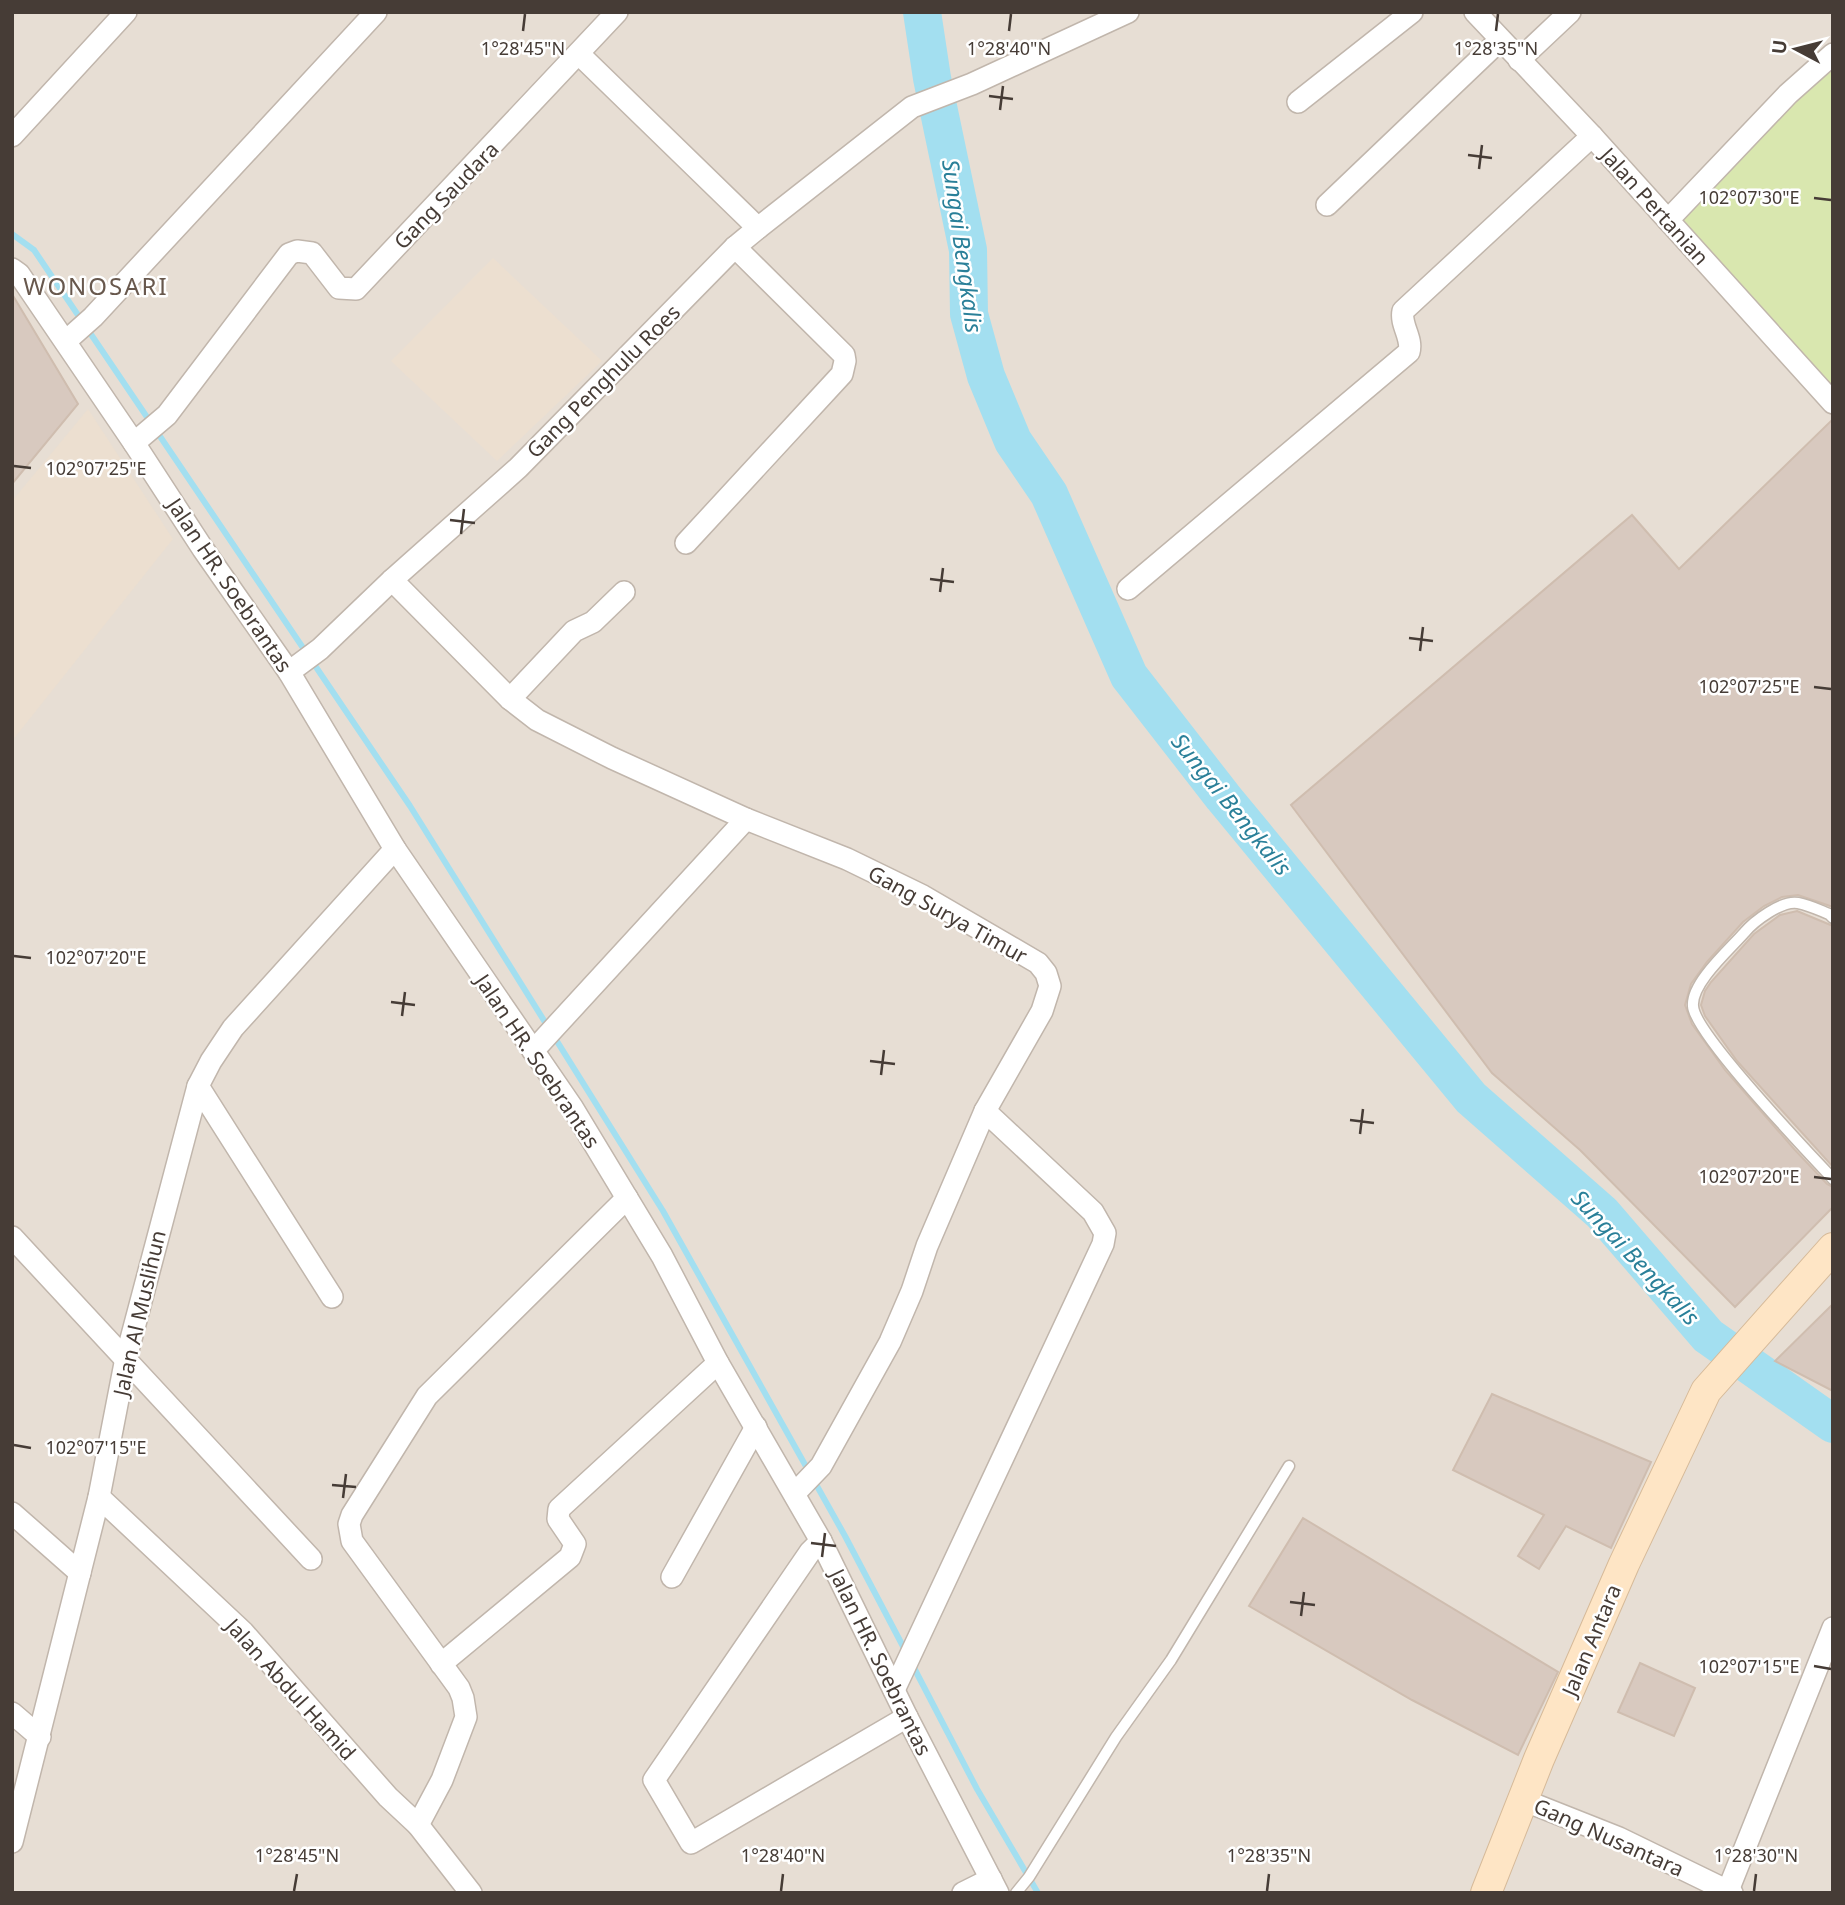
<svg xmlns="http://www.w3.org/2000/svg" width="1845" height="1905" viewBox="0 0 1845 1905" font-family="'Noto Sans',sans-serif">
<rect width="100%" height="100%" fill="#f3ede6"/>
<!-- residential -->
<rect fill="#e7ded4" x="12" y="12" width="1821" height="1881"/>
<!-- education -->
<g fill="#ecdfd0">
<polygon points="493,258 602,361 497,461 391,361"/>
<polygon points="88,409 173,539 12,741 12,501"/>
</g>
<!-- green -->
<polygon fill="#d9e7af" points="1833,66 1833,403 1667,230"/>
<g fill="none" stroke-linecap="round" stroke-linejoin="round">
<!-- stream -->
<g stroke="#a3dff0" stroke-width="6">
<polyline points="12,234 34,250 410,806 663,1211 845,1536 907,1654"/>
<polyline points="912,1664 977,1789 1038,1893"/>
</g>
<!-- river -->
<polyline stroke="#a3dff0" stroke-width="38" points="922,12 932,78 968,250 969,314 986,376 1013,441 1049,494 1129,676 1223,797 1471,1098 1602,1213 1708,1336 1833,1424"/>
</g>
<!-- building -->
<g fill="#d8c9bf" stroke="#cfbdaf" stroke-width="2">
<polygon points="12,294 78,404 12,484"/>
<polygon points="1833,419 1833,907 1798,895 1782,897 1764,906 1743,922 1707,962 1691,984 1685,1005 1692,1024 1725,1070 1795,1150 1827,1184 1833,1187 1833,1207 1735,1307 1580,1150 1492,1073 1291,805 1632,515 1679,569"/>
<polygon points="1797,911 1833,926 1833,1167 1737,1061 1705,1016 1701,1005 1705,991 1711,982 1754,934 1780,915"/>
<polygon points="1833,1304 1833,1391 1775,1361"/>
<polygon points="1492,1394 1651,1462 1611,1548 1566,1526 1539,1569 1518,1556 1544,1515 1453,1470"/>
<polygon points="1303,1518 1558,1672 1518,1755 1412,1700 1249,1606"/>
<polygon points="1640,1663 1695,1688 1674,1736 1618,1712"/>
</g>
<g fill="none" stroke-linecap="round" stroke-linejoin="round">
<!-- lane casing -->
<g stroke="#c1b6ac" stroke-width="13">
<g id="lane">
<path d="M1833 918 1829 914C1819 910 1809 905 1798 903 1782 900 1754 921 1744 933 1730 949 1691 983 1693 1006 1694 1033 1808 1152 1833 1179"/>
<polyline points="1016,1893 1029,1877 1116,1737 1171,1660 1289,1466"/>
</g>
</g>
<!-- street casing -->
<g stroke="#c1b6ac" stroke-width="24">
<g id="street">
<polyline points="1475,12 1592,136 1833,403"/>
<polyline points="580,55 758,228"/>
<polyline points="1519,60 1570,12"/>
<polyline points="1298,102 1412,12"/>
<polyline points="12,136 126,12"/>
<polyline points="1327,205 1500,40"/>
<polyline points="1668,220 1788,94 1833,54"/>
<polyline points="12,269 19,274 134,443 203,549 289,672 395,849 572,1107 662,1256 718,1363 821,1541 907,1717 998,1893"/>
<polyline points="66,341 93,317 376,12"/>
<polyline points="134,443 167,415 289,254 297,251 312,253 339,288 356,289 617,12"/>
<polyline points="686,543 842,374 845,361 844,355 735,247"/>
<polyline points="392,580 510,699 537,720 612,758 746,819 847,859 923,896 1038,963 1046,973 1050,986 1042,1011 985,1111 927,1246 912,1291 890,1342 821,1466 795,1493"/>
<path d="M1128 589 1409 352C1413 338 1400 325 1403 311L1592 136"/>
<polyline points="289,672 320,649 392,580 518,468 735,247 758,228 912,107 972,84 1128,12"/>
<polyline points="510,699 574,631 593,622 624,592"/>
<polyline points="533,1051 746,819"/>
<polyline points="198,1086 332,1297"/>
<polyline points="12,1237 311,1559"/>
<polyline points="99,1497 243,1632 388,1797 418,1825 471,1893"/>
<polyline points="12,1513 80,1573"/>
<polyline points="821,1541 810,1552 654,1780 691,1843 907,1717"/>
<polyline points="672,1577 756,1427"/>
<polyline points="441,1664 570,1557 575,1544 558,1519 559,1509 718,1363"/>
<polyline points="894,1690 1103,1244 1105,1233 1093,1212 985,1111"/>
<polyline points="12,1713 40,1737"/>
<polyline points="1523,1800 1619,1838 1732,1893"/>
<polyline points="418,1825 442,1780 466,1717 463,1698 459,1688 352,1541 349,1524 352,1515 427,1396 627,1198"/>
<polyline points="12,1842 99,1497 126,1358 198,1086 211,1061 233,1028 395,849"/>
<polyline points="963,1893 991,1879"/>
<polyline points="1727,1893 1833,1628"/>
</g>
</g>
<!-- secondary casing -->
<g stroke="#d6ba99" stroke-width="32">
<polyline id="secondary" points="1486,1893 1539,1759 1624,1564 1706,1391 1833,1248"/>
</g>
<!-- lane -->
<use href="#lane" stroke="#fff" stroke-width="10"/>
<!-- street -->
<use href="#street" stroke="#fff" stroke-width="21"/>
<!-- secondary -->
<use href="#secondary" stroke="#fee5c5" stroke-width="30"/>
</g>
<!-- ticks -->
<path fill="none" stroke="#463c36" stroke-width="2.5" d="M523 31 525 14M1009 31 1011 14M1496 31 1498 14M989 96 1013 99M1000 110 1003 86M1468 155 1492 158M1479 169 1482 145M1814 198 1831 200M14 466 31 468M450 520 475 523M461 534 464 509M930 579 954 582M940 592 943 568M1409 638 1433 641M1420 651 1423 627M1814 687 1831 689M14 956 31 958M391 1002 415 1005M402 1016 405 992M870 1061 895 1064M881 1075 884 1050M1350 1120 1374 1123M1360 1134 1363 1109M1814 1177 1831 1179M14 1445 31 1448M332 1485 356 1487M343 1498 346 1474M811 1543 836 1546M822 1557 825 1533M1290 1602 1315 1605M1301 1616 1304 1592M1814 1666 1831 1669M294 1891 297 1874M781 1891 783 1874M1267 1891 1269 1874M1754 1891 1756 1874"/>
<g text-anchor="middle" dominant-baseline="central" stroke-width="5" stroke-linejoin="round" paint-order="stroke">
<!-- street labels -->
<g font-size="21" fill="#463c36" stroke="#fff">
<text transform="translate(446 195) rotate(-46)">Gang Saudara</text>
<text transform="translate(1655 206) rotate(48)">Jalan Pertanian</text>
<text transform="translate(603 381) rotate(-45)">Gang Penghulu Roes</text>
<text transform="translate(230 585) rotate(56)">Jalan HR. Soebrantas</text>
<text transform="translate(948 914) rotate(29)">Gang Surya Timur</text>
<text transform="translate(538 1061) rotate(56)">Jalan HR. Soebrantas</text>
<text transform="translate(139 1313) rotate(-77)">Jalan Al Muslihun</text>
<text transform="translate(1591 1640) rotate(-67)">Jalan Antara</text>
<text transform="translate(881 1662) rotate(64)">Jalan HR. Soebrantas</text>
<text transform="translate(291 1689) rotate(48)">Jalan Abdul Hamid</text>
<text transform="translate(1609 1837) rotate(24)">Gang Nusantara</text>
</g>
<!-- water labels -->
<g font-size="23" font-style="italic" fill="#2a8099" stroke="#fff">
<text transform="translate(963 246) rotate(82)">Sungai Bengkalis</text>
<text transform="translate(1232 804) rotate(51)">Sungai Bengkalis</text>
<text transform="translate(1636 1257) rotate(47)">Sungai Bengkalis</text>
</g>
<!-- quarter labels -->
<g font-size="24" letter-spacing="2" fill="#68584d" stroke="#fff">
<text x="96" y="285">WONOSARI</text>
</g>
</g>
<g font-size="18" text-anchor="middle" fill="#463c36" stroke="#fff" stroke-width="5" stroke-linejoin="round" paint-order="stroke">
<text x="523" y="55">1°28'45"N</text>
<text x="1009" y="55">1°28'40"N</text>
<text x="1496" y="55">1°28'35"N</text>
<text x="1749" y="204">102°07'30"E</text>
<text x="96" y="475">102°07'25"E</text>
<text x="1749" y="693">102°07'25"E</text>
<text x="96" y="964">102°07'20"E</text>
<text x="1749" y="1183">102°07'20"E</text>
<text x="96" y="1454">102°07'15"E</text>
<text x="1749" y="1673">102°07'15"E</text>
<text x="297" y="1862">1°28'45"N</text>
<text x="783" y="1862">1°28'40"N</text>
<text x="1269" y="1862">1°28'35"N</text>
<text x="1756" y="1862">1°28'30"N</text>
</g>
<!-- border -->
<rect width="1845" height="1905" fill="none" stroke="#463c36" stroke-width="28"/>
<!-- north arrow -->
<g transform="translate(1796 49) rotate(277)" stroke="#ffffff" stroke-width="5" paint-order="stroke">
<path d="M0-5L12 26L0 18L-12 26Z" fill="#463c36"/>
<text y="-10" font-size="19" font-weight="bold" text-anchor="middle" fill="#463c36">U</text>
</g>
</svg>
